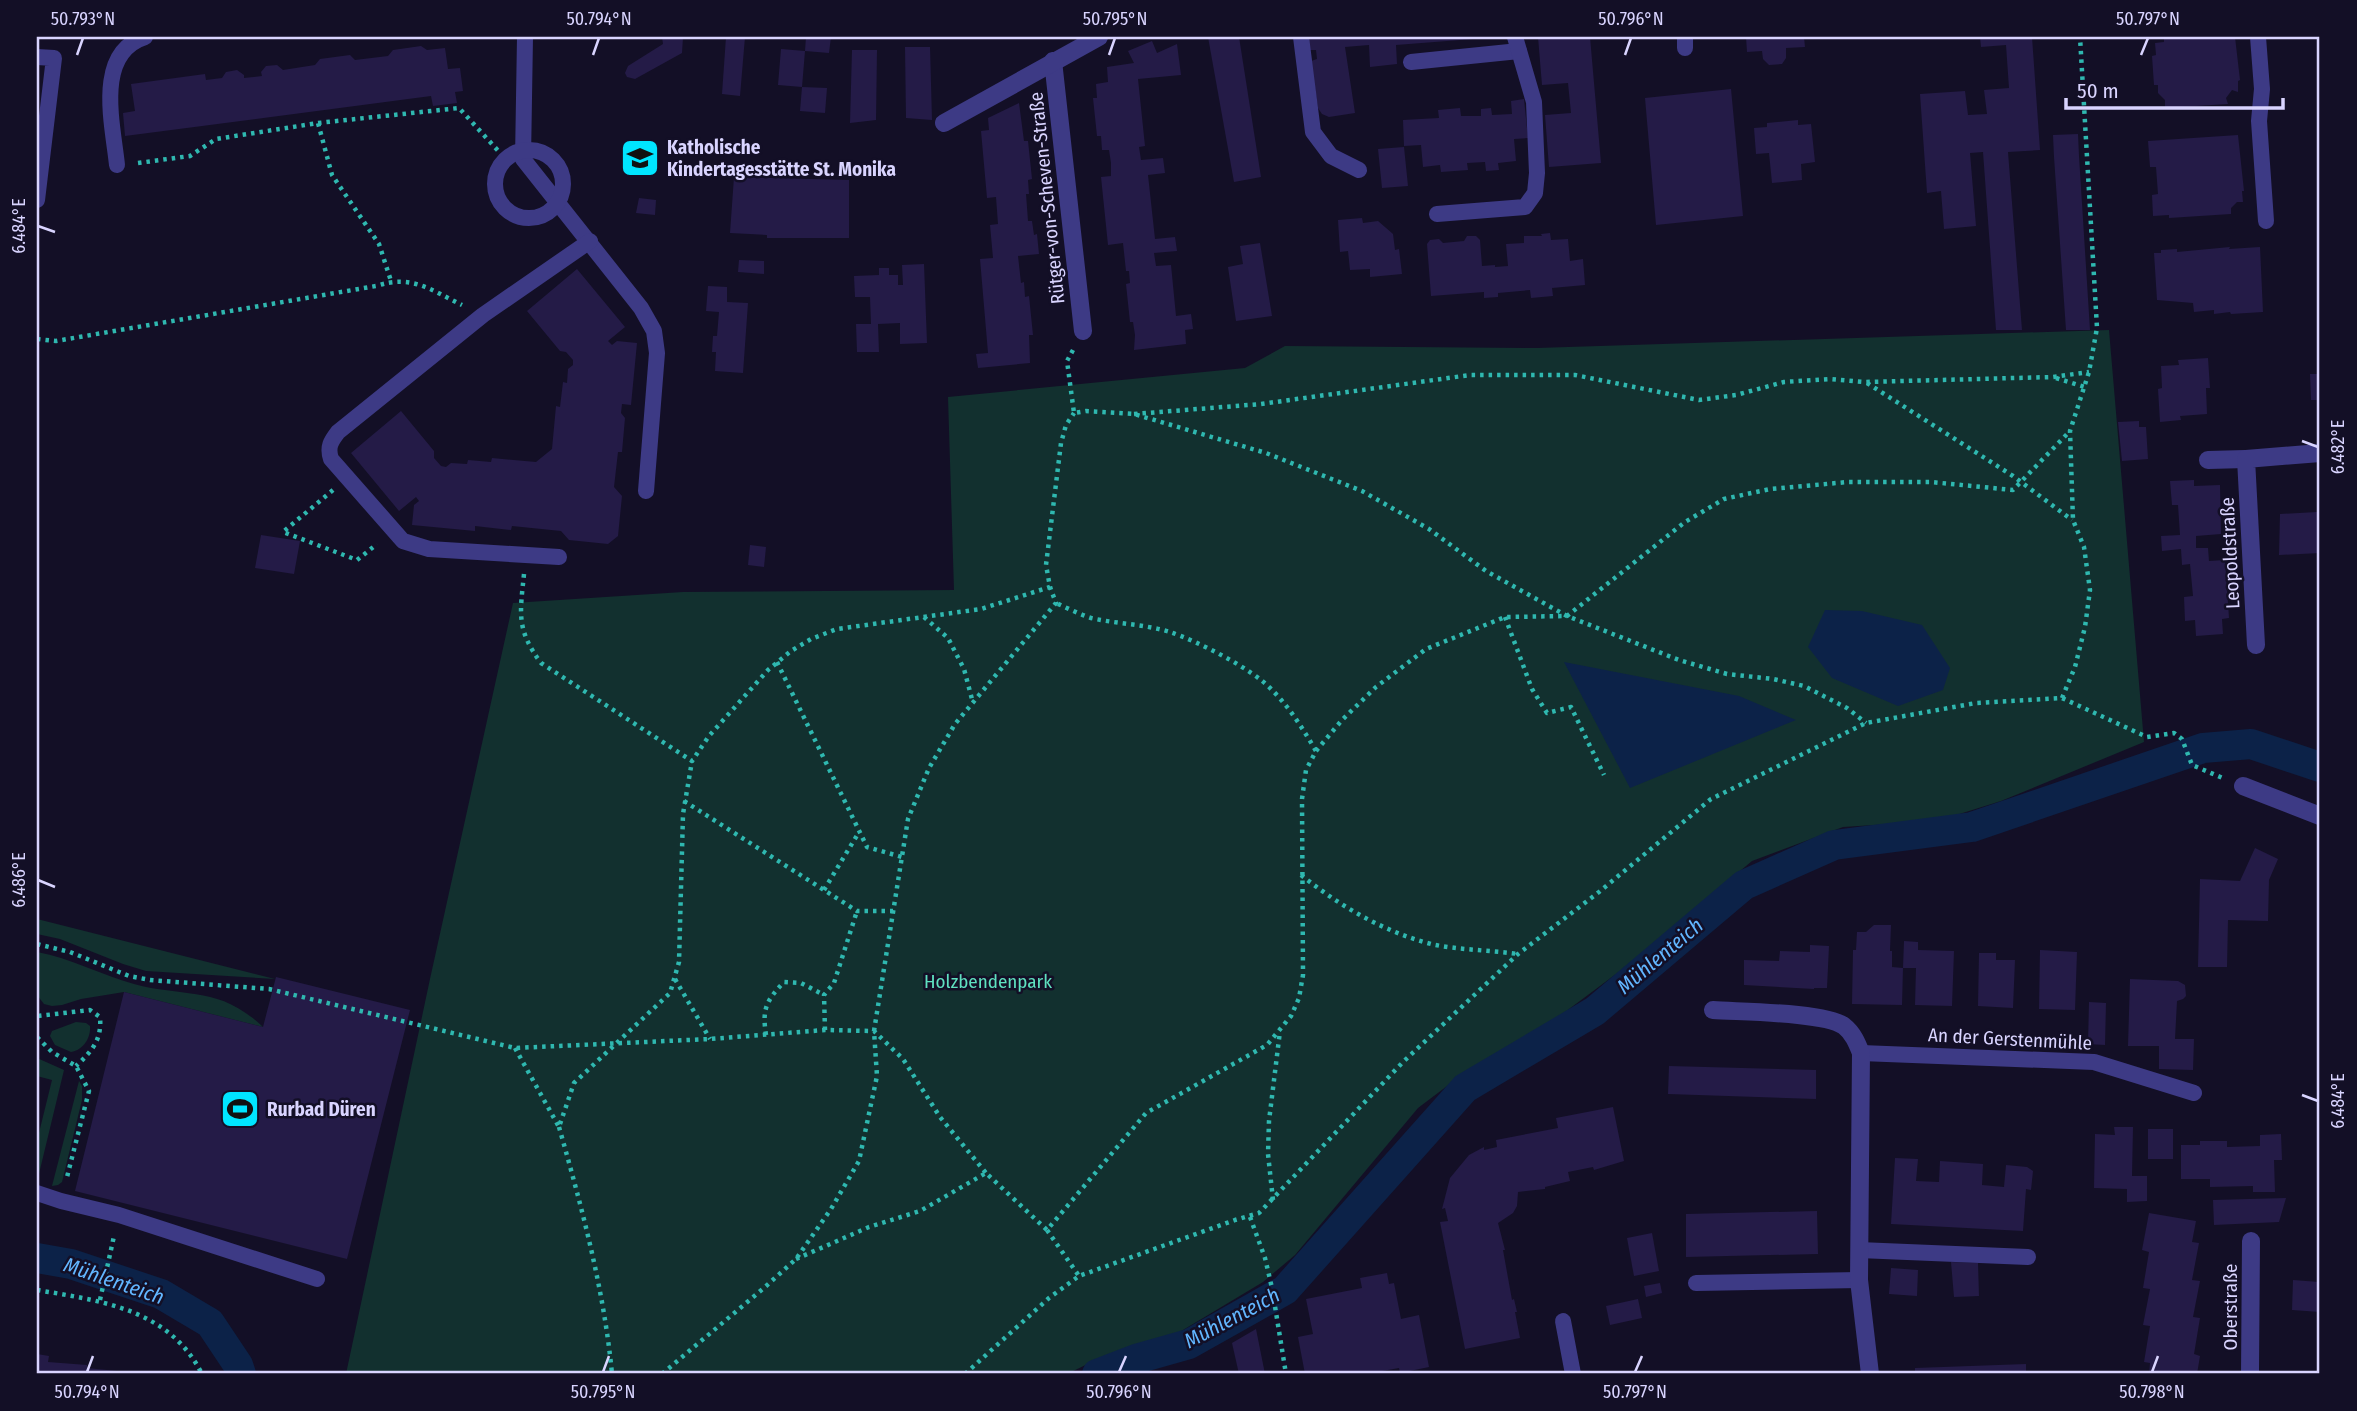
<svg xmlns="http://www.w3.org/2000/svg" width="2357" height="1411" viewBox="0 0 2357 1411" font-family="'Fira Sans Condensed',sans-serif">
<rect width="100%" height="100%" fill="#130f26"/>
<!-- green -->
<g fill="#12302f">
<polygon points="2109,330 2144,742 2001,801 1937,821 1843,827 1752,861 1620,971 1533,1036 1459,1077 1418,1108 1295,1255 1263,1282 1168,1339 1138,1351 1102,1357 1067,1374 346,1374 430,979 513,603 683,592 954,590 948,397 1245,368 1285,346 1537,348"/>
<polygon points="37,919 275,979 146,971 123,964 60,939 37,934"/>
<path d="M37 952C71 958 101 975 134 984 185 998 219 985 263 1027L124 992 81 999 62 1005 52 1006 44 1004 37 995Z"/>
<path d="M76 1022 86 1023 90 1026C91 1038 83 1050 71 1052L55 1045 50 1036 52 1031Z"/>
<polygon points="37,1058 64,1070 37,1182 37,1141 52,1080 37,1076"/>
<polygon points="79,1081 82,1086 82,1100 62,1182 58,1185 52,1186"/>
</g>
<!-- water -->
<g fill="#0c2248">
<polygon points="1825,610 1862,611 1922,625 1950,668 1943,690 1898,706 1832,678 1808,647"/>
<polygon points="1564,662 1739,696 1796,720 1630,788"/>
</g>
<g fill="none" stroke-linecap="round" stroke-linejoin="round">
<!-- canal -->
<g stroke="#0c2248" stroke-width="30">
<polyline points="37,1258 71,1264 161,1294 210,1323 238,1365 241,1374"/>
<polyline points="1097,1374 1136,1359 1189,1344 1285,1290 1465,1088 1595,1011 1744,885 1834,845 1972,827 2203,748 2251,744 2320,767"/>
</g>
</g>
<!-- building -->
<g fill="#241b47">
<polygon points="662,37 683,37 682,53 635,79 627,77 625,73 628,66 663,44"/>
<polygon points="726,37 745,37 740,96 722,94"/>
<polygon points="806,37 831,37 829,53 805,51"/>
<polygon points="1208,37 1239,37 1261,177 1234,182"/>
<polygon points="1308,37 1473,37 1473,39 1396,45 1397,64 1370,67 1369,45 1345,47 1355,113 1329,117 1322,114 1318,108 1311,61 1317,59 1316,50 1310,50"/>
<polygon points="1538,37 1590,37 1601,163 1549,167 1545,115 1571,113 1568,83 1542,85"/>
<polygon points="1746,37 1804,37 1805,47 1786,48 1786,58 1782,64 1769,65 1763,59 1762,51 1747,52"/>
<polygon points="1980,37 2032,37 2040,150 2008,152 2022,330 1996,330 1983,152 1970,153 1976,226 1944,229 1941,191 1927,193 1920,94 1965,91 1968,115 1987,114 1984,90 2009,88 2006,45 1981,47"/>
<polygon points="2164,37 2235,37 2240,80 2238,81 2238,92 2232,90 2226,98 2228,104 2165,108 2165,100 2158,93 2158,85 2154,85 2152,56 2156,55 2155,43 2164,42"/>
<polygon points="1152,41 1157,53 1177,44 1181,75 1138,79 1145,146 1139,147 1141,160 1163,158 1165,173 1148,175 1155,239 1175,237 1177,251 1154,253 1156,266 1171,265 1176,316 1191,314 1193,329 1185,330 1186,344 1134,350 1135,335 1133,322 1130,322 1126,284 1130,283 1129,271 1126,271 1123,243 1108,245 1101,177 1111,176 1111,163 1109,150 1102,150 1101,136 1097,136 1093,98 1097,98 1096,84 1108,82 1107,67 1134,63 1128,51"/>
<polygon points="421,46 427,50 445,48 448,69 460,68 463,91 455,92 457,103 433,106 431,96 125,136 123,113 135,111 131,84 205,74 206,80 222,78 226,72 237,70 244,75 244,78 262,76 261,72 266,66 277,65 283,70 315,65 320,59 350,55 355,60 388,56 393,50"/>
<polygon points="905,47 930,47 932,120 906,118"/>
<polygon points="781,49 805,51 802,87 778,85"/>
<polygon points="852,50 877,50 876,120 850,123"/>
<polygon points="802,87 827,88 825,113 800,111"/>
<polygon points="1731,89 1743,216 1656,225 1645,98"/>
<polygon points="1524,99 1528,138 1514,139 1516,161 1498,163 1499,170 1486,171 1485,162 1467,163 1468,170 1441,172 1440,165 1423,167 1421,145 1404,146 1403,120 1439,118 1438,110 1460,108 1461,116 1481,116 1481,109 1491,108 1492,115 1512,114 1511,101"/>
<polygon points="1019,103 1024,141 1028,141 1032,179 1028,180 1029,194 1026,194 1028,221 1032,221 1034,235 1037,234 1039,254 1018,256 1021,283 1024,282 1025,297 1029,296 1033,335 1029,335 1030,363 978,368 976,354 988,353 980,259 993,258 990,225 998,224 996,197 987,198 981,131 989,130 988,118"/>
<polygon points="1798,120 1798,125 1811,124 1815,162 1801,164 1802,180 1772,183 1769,153 1756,154 1754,128 1767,127 1767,123"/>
<polygon points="2078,134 2079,156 2090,330 2066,330 2054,157 2053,135"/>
<polygon points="2238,135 2244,191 2242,191 2243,202 2237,202 2231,208 2231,214 2169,218 2169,215 2153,216 2152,195 2158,194 2156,167 2150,167 2148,141"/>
<polygon points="1404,147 1408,186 1382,188 1378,149"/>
<polygon points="734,177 849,180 849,238 767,238 767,235 730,233"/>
<polygon points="639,198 656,200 655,215 636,213"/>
<polygon points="1362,218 1363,223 1378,221 1393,234 1395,250 1399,249 1402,274 1370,277 1370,269 1350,270 1348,251 1340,252 1338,220"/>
<polygon points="1550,233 1551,240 1568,239 1570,261 1583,259 1585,285 1552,288 1553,296 1531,298 1530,290 1498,293 1498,297 1484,298 1484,292 1431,296 1427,244 1430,240 1439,239 1443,243 1464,241 1467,236 1476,236 1480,240 1482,266 1495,265 1495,267 1508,266 1506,244 1524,243 1524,236 1542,236 1541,234"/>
<polygon points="1260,243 1272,316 1236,321 1228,267 1243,264 1240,246"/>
<polygon points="2230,247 2229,249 2260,247 2263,312 2231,314 2230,312 2214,314 2214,310 2194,312 2193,303 2157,300 2154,253 2161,253 2161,250 2177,249 2177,252"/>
<polygon points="739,260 764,261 764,274 738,272"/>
<polygon points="924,264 927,343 900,344 900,323 878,324 879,352 857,352 856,324 871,324 870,297 855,297 854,276 879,275 879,268 889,268 889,275 898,275 898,285 903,285 902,265"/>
<polygon points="577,269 625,327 608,341 612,345 617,341 637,343 631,405 622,404 621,413 625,418 622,452 618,452 614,487 622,496 618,536 608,544 569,540 561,531 512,526 511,530 475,526 475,531 412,525 414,505 419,501 416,497 399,511 351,453 401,411 434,451 434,458 441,466 446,467 451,463 467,464 468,460 491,462 492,458 536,462 552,449 556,406 560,407 563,382 567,383 568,369 573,365 573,360 566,352 560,351 527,311"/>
<polygon points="708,286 727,287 727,302 748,303 743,373 715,371 716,352 712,352 713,336 717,336 719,312 706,311"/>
<polygon points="2208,358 2210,388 2206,388 2207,414 2180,416 2181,420 2160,422 2158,389 2162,388 2161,366 2179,365 2178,360"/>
<polygon points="2310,374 2320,374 2320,400 2311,400"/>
<polygon points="2139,421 2139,427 2146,427 2148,459 2122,461 2118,422"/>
<polygon points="2194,480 2194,486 2220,485 2221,534 2196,536 2196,548 2208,548 2209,561 2225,560 2229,618 2222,619 2223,634 2196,636 2195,620 2185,621 2184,597 2193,596 2190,564 2182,565 2181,549 2162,551 2161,536 2180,535 2178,505 2172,505 2170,481"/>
<polygon points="2317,512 2320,553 2279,555 2280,514"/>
<polygon points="261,535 300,541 294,574 255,568"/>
<polygon points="750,545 766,547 764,567 748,565"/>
<polygon points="2255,848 2278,859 2269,880 2268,921 2228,920 2227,967 2198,967 2200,879 2240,881"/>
<polygon points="1874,925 1891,925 1890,951 1892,951 1892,967 1903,968 1902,1005 1852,1004 1853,950 1856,950 1857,932 1866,932"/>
<polygon points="1904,941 1918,942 1918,950 1954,951 1952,1006 1915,1005 1916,968 1903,968"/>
<polygon points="1810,945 1829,946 1827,988 1814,988 1814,989 1744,985 1744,960 1779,961 1780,951 1810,952"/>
<polygon points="2040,950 2077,952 2075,1010 2039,1009"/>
<polygon points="1979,953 1996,953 1996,960 2015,960 2013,1008 1978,1006"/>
<polygon points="276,977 410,1010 347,1259 75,1191 124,992 263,1027"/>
<polygon points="2130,979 2178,981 2185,985 2186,996 2183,999 2177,1001 2175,1039 2194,1039 2193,1070 2159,1069 2159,1046 2128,1046"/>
<polygon points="2089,1002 2106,1003 2105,1045 2088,1044"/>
<polygon points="1669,1066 1816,1070 1816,1099 1668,1094"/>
<polygon points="1613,1107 1624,1161 1594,1170 1593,1167 1568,1172 1570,1181 1545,1187 1545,1189 1518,1192 1517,1206 1513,1213 1498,1223 1505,1250 1503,1250 1512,1300 1514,1299 1517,1312 1515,1312 1520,1338 1465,1349 1440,1222 1448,1221 1445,1208 1442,1209 1450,1178 1469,1155 1484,1147 1484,1150 1497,1147 1496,1140 1558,1128 1556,1118"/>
<polygon points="2114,1127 2133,1127 2132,1176 2147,1176 2147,1201 2127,1202 2127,1189 2094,1188 2095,1134 2115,1135"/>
<rect x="2148" y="1129" width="25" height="30"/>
<polygon points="2281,1134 2282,1160 2274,1160 2275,1192 2253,1192 2253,1186 2210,1187 2210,1179 2181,1179 2181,1145 2200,1145 2200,1141 2227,1141 2227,1147 2260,1146 2260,1135"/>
<polygon points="1895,1158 1918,1159 1916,1181 1939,1182 1940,1161 1983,1164 1982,1185 2004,1187 2006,1165 2027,1167 2033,1171 2031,1190 2026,1189 2023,1231 1891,1224"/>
<polygon points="2286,1198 2279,1222 2214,1225 2213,1200"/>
<polygon points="1817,1211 1818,1254 1686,1257 1686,1214"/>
<polygon points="2149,1213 2196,1221 2192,1242 2199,1243 2192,1280 2200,1281 2193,1317 2200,1318 2194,1354 2200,1356 2197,1374 2149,1374 2150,1363 2144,1362 2150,1326 2143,1325 2150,1289 2143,1288 2149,1252 2142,1250"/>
<polygon points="1652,1233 1659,1271 1634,1276 1627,1238"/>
<polygon points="1951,1262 1978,1263 1979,1296 1954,1297"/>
<polygon points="1891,1268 1918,1270 1917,1296 1889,1294"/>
<polygon points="1387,1273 1389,1284 1394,1283 1401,1319 1419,1315 1429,1367 1400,1373 1399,1368 1366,1374 1305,1374 1298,1337 1313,1334 1306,1299 1362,1288 1360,1278"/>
<polygon points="2293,1280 2319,1282 2320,1312 2292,1310"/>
<polygon points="1660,1283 1662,1293 1646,1297 1644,1286"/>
<polygon points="1638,1299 1642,1318 1610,1325 1606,1306"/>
<polygon points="1256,1329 1265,1374 1239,1374 1232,1343"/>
<polygon points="37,1354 49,1356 48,1362 87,1365 87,1368 127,1372 127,1374 37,1374"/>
<polygon points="2026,1364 2026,1374 1915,1374 1915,1368"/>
</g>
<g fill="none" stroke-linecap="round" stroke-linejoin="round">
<!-- path -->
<g stroke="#2fb8b0" stroke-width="4.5" stroke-dasharray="3.5 5" stroke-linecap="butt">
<polyline points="318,123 459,108 502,155"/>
<polyline points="138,163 190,156 216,139 318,123 332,175 379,244 391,281"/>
<path d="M37 339 56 341 376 286C412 274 431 290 462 305"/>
<polyline points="1073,350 1067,361 1074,413 1086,411 1134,414 1266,453 1362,491 1429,529 1486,571 1567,616 1679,660 1727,674 1773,679 1804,686 1847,708 1866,723"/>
<polyline points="2056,378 2085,387"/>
<polyline points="1867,383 2013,476 2072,520"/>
<polyline points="1134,414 1261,404 1470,375 1575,375 1699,400 1736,395 1784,382 1830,379 1865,382 2053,377 2089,372"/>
<polyline points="333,490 283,532 357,560 377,544"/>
<path d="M524 574C520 614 516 629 541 663L692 761 709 736 768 670 791 651 811 639 837 629 981 609 1050 587 1046 565 1061 443 1066 425 1074 413"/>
<polyline points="924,617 948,638 964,669 973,703"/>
<polyline points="1505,617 1532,689 1547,713 1571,707 1604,775"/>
<polyline points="777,662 867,847 902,857"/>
<polyline points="2062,698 2075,667 2085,627 2090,590 2084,547 2073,520 2070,431 2089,372 2097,328 2080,37"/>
<polyline points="1316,751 1342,720 1376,687 1426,649 1505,617 1567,616 1685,522 1724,499 1770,489 1848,482 1931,482 2013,490 2070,431"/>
<polyline points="684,801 857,911 893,911"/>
<path d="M1301 875C1340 906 1382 931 1431 944 1458 950 1489 950 1518 954"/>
<polyline points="824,890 859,832"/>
<polyline points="37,944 70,952 129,976 150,980 269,989 515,1048 710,1039 825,1030 874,1031 903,1059 940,1117 986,1173"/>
<polyline points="675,979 710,1039"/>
<path d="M38 1016 90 1010 100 1017C102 1040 92 1051 76 1066"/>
<polyline points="825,1030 824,995 834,983 857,911"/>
<path d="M766 1035C762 1009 766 1001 784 982L801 983 824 995"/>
<polyline points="37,1037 52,1052 76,1066 89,1091 66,1181"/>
<polyline points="515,1048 559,1127 574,1083 670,993 679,962 683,814 692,761"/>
<path d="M559 1127C582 1208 604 1290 612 1374"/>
<polyline points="1273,1200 1268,1154 1269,1121 1280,1031"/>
<polyline points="1250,1217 1265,1258 1272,1288 1286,1374"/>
<polyline points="1047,1230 1079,1276"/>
<path d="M796 1259 869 1227 920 1211 986 1173 1047 1230 1146 1113 1267 1045 1291 1016 1299 998 1303 975 1302 799 1306 770 1316 751C1303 729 1290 708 1272 690 1253 669 1197 641 1170 632 1144 624 1117 624 1091 618 1079 614 1067 608 1056 603"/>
<path d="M37 1290C102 1301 169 1309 202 1374"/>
<polyline points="100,1300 114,1236"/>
<polyline points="662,1374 765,1287 796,1259 831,1209 859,1161 877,1076 874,1031 908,819 929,768 955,724 1056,603 1050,587"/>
<polyline points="965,1374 1049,1298 1079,1276 1235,1220 1259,1213 1403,1062 1518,954 1599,892 1711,799 1866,723 1976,703 2062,698 2147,737 2174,733 2182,739 2192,765 2225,779"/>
</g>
<!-- lane -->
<g stroke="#3d3a85" stroke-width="16">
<polyline points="525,37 523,159 641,308 654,331 657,353 646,491"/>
<polyline points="1301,37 1313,132 1331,156 1359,170"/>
<polyline points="1685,37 1685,48"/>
<polyline points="2258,37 2262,89 2259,121 2266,221"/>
<polyline points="37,57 54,58 37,200"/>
<polyline points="1411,62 1519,51"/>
<circle cx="529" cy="184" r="34"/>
<path d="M117 165C113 125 94 53 145 37"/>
<polyline points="1437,214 1525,207 1535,193 1537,173 1534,102 1515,37"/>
<path d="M559 557 429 549 403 541 331 459C327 447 331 441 338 432L483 315 590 241"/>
<polyline points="1861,1053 2094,1062 2194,1093"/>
<polyline points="37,1193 61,1201 119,1215 317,1279"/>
<polyline points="1859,1250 2028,1257"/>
<polyline points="1696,1283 1859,1280"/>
<polyline points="1563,1321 1573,1374"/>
</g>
<!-- street -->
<g stroke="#3d3a85" stroke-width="18">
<polyline points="1053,61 1083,331"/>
<polyline points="944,123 1099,37"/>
<polyline points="2208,460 2246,459"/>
<polyline points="2256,645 2246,459 2320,453"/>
<polyline points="2243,786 2320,816"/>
<path d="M1713 1010C1740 1012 1825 1012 1844 1026 1853 1033 1857 1043 1861 1053L1859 1280 1870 1374"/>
<polyline points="2250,1374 2251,1241"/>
</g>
</g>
<!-- ticks -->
<path fill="none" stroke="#d9d4ff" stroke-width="2.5" d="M77 55 83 38M593 55 599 38M1109 55 1115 38M1625 55 1631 38M2141 55 2148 38M38 226 55 232M2302 441 2318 447M38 880 55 887M2302 1095 2318 1101M87 1372 93 1356M603 1372 609 1356M1119 1372 1126 1356M1635 1372 1642 1356M2152 1372 2158 1356"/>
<!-- icons -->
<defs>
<g id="school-square" transform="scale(2.0125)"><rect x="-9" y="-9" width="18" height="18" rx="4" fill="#00e5ff" stroke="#130f26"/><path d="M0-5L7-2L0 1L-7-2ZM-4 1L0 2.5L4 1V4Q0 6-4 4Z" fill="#111"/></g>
<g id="stadium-square" transform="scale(2.0125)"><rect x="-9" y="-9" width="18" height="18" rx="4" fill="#00e5ff" stroke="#130f26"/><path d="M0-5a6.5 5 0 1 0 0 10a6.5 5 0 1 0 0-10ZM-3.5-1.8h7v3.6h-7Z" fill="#111"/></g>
</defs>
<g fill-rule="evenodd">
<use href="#school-square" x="640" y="158"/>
<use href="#stadium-square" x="240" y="1109"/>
</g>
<g text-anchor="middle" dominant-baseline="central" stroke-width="5" stroke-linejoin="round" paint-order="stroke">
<!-- poi labels -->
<g font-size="19" font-weight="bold" fill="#d9d4ff" stroke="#130f26" text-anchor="start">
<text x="667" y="147">Katholische<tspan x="667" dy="22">Kindertagesstätte St. Monika</tspan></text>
<text x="267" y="1109">Rurbad Düren</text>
</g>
<!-- street labels -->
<g font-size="19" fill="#d9d4ff" stroke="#130f26">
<text transform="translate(1047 198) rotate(-96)">Rütger-von-Scheven-Straße</text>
<text transform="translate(2230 553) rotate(-93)">Leopoldstraße</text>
<text transform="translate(2010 1039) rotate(3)">An der Gerstenmühle</text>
<text transform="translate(2230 1307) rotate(-90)">Oberstraße</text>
</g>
<!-- park labels -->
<g font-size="19" fill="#5fe0c0" stroke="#130f26">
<text x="988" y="981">Holzbendenpark</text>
</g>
<!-- water labels -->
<g font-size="21" font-style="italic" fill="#62b6ff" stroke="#130f26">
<text transform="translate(1660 956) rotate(-40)">Mühlenteich</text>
<text transform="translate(114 1281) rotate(19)">Mühlenteich</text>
<text transform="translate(1232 1318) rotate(-28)">Mühlenteich</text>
</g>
</g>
<!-- border -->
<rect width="2357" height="1411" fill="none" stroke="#130f26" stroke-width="77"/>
<!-- scale -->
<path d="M2066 98v10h217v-10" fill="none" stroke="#d9d4ff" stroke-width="3.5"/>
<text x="2077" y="98" font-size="21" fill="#d9d4ff" stroke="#130f26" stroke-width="5" paint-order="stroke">50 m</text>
<rect x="38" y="38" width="2280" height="1334" fill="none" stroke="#d9d4ff" stroke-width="2.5"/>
<g font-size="18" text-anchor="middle" fill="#d9d4ff">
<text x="83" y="25">50.793°N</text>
<text x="599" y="25">50.794°N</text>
<text x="1115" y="25">50.795°N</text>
<text x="1631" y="25">50.796°N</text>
<text x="2148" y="25">50.797°N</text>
<text transform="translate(19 226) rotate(-90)" y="6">6.484°E</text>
<text transform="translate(2338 447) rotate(-90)" y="6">6.482°E</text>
<text transform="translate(19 880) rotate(-90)" y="6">6.486°E</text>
<text transform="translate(2338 1101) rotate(-90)" y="6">6.484°E</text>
<text x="87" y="1398">50.794°N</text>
<text x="603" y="1398">50.795°N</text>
<text x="1119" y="1398">50.796°N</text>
<text x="1635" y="1398">50.797°N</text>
<text x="2152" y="1398">50.798°N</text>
</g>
</svg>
